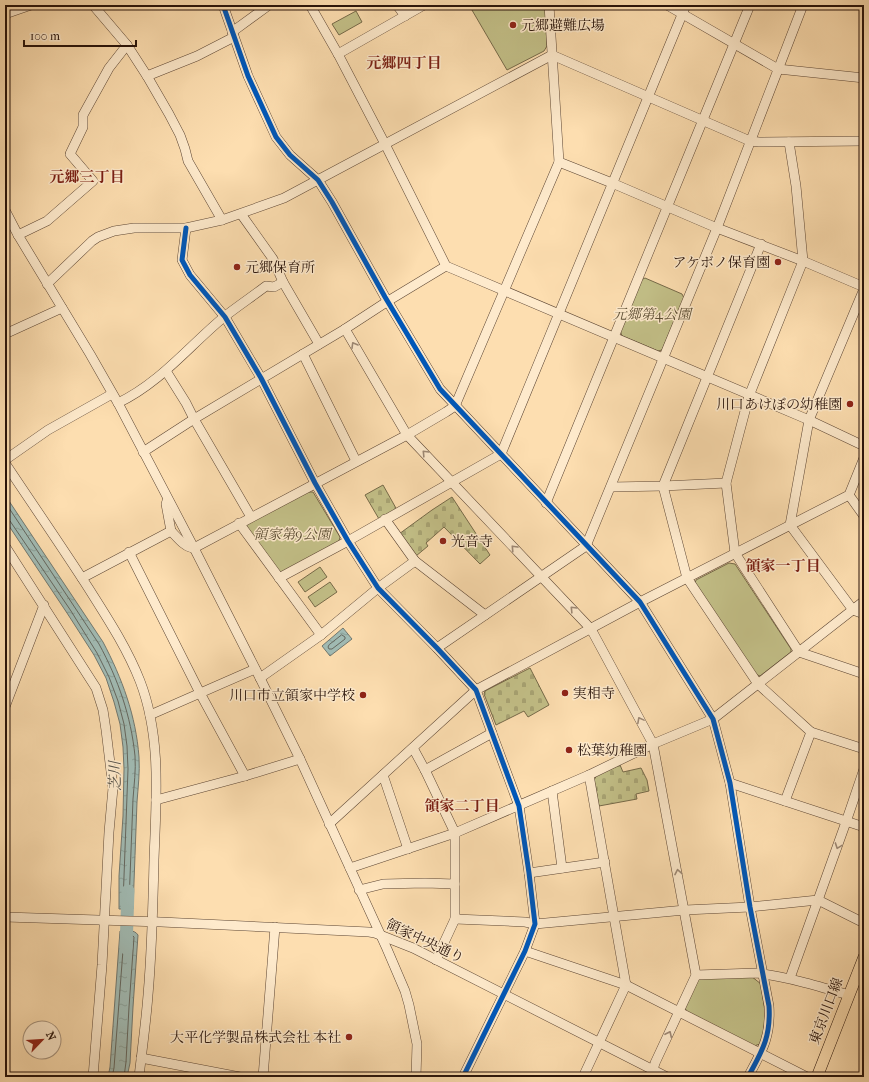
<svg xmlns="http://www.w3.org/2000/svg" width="869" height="1082" viewBox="0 0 869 1082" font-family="'IM FELL French Canon','Noto Serif JP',serif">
<defs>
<pattern id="cemetery-stones" width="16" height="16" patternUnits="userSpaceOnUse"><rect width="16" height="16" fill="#c3c088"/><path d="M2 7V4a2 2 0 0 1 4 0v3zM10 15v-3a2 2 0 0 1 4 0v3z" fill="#a8a474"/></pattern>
<pattern id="water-ripples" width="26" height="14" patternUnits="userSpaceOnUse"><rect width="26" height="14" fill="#a1bbb4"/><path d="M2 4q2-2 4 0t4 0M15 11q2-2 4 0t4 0" fill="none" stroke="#8ba099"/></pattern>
</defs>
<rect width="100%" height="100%" fill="#fddeb0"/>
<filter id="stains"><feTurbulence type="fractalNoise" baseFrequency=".005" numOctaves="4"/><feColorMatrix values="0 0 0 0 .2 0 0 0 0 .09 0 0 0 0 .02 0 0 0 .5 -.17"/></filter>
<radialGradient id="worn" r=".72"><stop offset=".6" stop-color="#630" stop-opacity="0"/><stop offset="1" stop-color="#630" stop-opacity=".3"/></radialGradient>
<!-- green -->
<g fill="#c3c088" stroke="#766a49">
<polygon points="469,5 545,5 547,46 544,51 507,70"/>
<polygon points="356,11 362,22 339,35 332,24"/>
<polygon points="645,278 682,294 684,298 662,350 658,351 622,336 620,330 641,280"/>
<polygon points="308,492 313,492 340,537 339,541 284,573 278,571 246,529 247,524"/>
<polygon points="729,563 735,564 791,649 791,652 760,676 755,674 695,583 696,580"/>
<polygon points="320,567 327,577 305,592 298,582"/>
<polygon points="330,582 337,592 315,607 308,597"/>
<polygon points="751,976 761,984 765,1012 764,1031 760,1044 754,1046 687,1013 685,1007 697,981 702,978"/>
</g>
<!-- cemetery -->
<g fill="url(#cemetery-stones)" stroke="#766a49">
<polygon points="383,485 397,510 379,519 365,495"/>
<polygon points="452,497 490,555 480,564 444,527 426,543 428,546 416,556 399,534 432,510"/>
<polygon points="530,668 549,705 528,717 524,711 496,725 484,694 485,691"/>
<polygon points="620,765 623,772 641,768 647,780 649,791 636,794 637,799 599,806 594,780 597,775"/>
</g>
<!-- water -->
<g fill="url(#water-ripples)" stroke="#717870">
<path d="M5 495 103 642C122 678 136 716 139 757 140 772 138 788 137 802 136 838 134 873 133 909H119V876L123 816 124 769 123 747 120 724 114 702 106 678 94 655 67 613 5 520Z"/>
<polygon points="343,628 352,639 330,656 322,646"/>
<path d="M120 931C127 931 134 929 138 935L133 1007 130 1063 127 1077H108L110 1067Z"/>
</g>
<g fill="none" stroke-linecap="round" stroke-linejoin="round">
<!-- shore -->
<g stroke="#64675f" stroke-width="1">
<path d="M5 502 99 644C118 679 131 716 135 756 136 770 134 785 133 799 132 834 130 868 129 903L128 905H124L123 903 128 769 127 746 124 724 118 701 109 677 97 653 71 611 10 521 8 519H5"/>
<polygon points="342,635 345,637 345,639 332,649 329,649 328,647 329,645"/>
<polyline points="112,1077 114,1068 124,937 125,935 132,935 134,937 129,1007 126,1062 124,1077"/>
</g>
<!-- river -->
<polyline stroke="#a1bbb4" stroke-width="13" points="126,948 128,891"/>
<!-- minor casing -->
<g stroke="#5d4634" stroke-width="10">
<g id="minor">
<polyline points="93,5 127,45 147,76 169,114 180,135 185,149 188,161 222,220"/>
<path d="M223 5 248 76 276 137 290 155 318 180 332 202 385 297 440 389 640 602 713 719 730 783 750 907 769 1006C771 1037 762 1051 748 1077"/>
<polyline points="310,5 338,54 385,144 446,266 809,420 864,446"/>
<polyline points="397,5 405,16"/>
<polyline points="667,5 778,69 864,78"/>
<polyline points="5,14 31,5"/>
<polyline points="232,32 269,5"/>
<polyline points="338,54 424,5"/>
<polyline points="147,76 197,56 234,37"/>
<polyline points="789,142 796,186 803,261 749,396 726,483 735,553 799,652 864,674"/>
<polyline points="559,162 612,183 717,228 803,261 864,287"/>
<polyline points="5,210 18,235 90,354 118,403 194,548 260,678 300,759 387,949 405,991 409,1005 417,1044 416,1077"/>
<polyline points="241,214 273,259 283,282 319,344"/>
<polyline points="186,228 182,260 190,275 225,317 261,378 315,483 348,541 378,588 437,648 476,690 519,806 529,873 535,924 525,951 463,1077"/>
<polyline points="18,235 47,221 93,181 70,154 83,127 83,115 109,68 127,45"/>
<polyline points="761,244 663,486 687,578 758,684 811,732 864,749"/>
<polyline points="47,284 92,241 98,237 114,231 134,228 186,228 222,220 284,198 552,55 750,141 759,142 864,141"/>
<polyline points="864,289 809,420 790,525 853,610 864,614"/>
<polyline points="345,329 407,435 591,629 653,744 696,975 655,1063 651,1077"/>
<polyline points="5,334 62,308"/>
<polyline points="303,354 356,461"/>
<polyline points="166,371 186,403 194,419 251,517"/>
<path d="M118 403C160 383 189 346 224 317 238 306 253 296 266 286L274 287 283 282"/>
<polyline points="143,452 194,419 345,329 388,301 446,266"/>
<polyline points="5,460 48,430 112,394"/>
<path d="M5 463C33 505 62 547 89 589 108 619 127 648 140 681 162 738 156 801 154 860 153 905 152 950 148 995 146 1022 142 1050 139 1077"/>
<polyline points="611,487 663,486 726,483"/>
<polyline points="849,495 864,516"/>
<polyline points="167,501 166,504 171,531"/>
<polyline points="546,503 750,5"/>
<polyline points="385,519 415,561 485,615"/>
<polyline points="239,523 321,635"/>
<polyline points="5,546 96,688 103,710 106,730 113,788 109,832 102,965 93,1077"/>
<polyline points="129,552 200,693 245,776"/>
<path d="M82 578 171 531C177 537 185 548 194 548L407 435 446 412 455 406 559 162 549 5"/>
<polyline points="279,578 348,541 501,454 686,5"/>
<polyline points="437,648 586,546 717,228 803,5"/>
<polyline points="260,678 321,635 378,588 415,561"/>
<polyline points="5,707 44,605"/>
<polyline points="150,715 255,669"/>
<polyline points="413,748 425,770 455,833 455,919 436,960"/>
<polyline points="425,770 492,733"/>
<polyline points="383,775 408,849"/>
<polyline points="730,783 864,827"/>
<polyline points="552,791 562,868"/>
<polyline points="156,800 245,776 300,759"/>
<polyline points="785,801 811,732"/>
<polyline points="329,824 476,690 640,602 849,495 864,458"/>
<polyline points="350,868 455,833 589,775 653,744 713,719 864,601"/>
<polyline points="529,873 605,862"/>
<polyline points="359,890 383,884 425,883 455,884"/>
<polyline points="5,917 161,922 369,932 375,933 413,948 667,1077"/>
<polyline points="455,919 525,922 535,924 685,910 750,907 818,900 864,923"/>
<polyline points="525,951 626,985 807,1077"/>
<path d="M696 975 757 973C788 977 818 986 849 995"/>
<polyline points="790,978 846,822 864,769"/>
<polyline points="141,1058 240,1077"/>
<polyline points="263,1077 275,927"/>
<polyline points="583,1077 626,985 589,775"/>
</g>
</g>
<!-- major casing -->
<g stroke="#28130a" stroke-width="12">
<polyline id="major" points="817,1077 864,957"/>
</g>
<!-- minor -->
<use href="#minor" stroke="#feeacc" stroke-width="9"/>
<!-- major -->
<use href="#major" stroke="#fddeb0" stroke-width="11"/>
<!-- cycleway casing -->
<g stroke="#feeacc" stroke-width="8">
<g id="cycleway">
<path d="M223 5 248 76 276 137 290 155 318 180 332 202 385 297 440 389 640 602 713 719 730 783 750 907 769 1006C771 1037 762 1051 748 1077"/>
<polyline points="186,228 182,260 190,275 225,317 261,378 315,483 348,541 378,588 437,648 476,690 519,806 529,873 535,924 525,951 463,1077"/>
</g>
</g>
<!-- cycleway -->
<use href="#cycleway" stroke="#0057b8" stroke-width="5"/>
</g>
<!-- one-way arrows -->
<defs><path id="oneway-chevron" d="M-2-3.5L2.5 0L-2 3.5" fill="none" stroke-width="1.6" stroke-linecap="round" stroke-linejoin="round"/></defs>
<g stroke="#9e8975">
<use href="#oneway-chevron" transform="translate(354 345) rotate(-120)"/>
<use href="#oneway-chevron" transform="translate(425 453) rotate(-134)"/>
<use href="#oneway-chevron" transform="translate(514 548) rotate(-133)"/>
<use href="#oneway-chevron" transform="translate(573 609) rotate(-134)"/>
<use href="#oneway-chevron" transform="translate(640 720) rotate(-118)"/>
<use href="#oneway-chevron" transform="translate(838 846) rotate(110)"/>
<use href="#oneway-chevron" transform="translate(678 872) rotate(-101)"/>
<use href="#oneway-chevron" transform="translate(669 1034) rotate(-65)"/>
</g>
<!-- markers -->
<g fill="#8f2418" stroke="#feeacc" stroke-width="1.5">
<circle cx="513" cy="25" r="4"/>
<circle cx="778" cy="262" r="4"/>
<circle cx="237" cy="267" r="4"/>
<circle cx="850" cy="404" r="4"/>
<circle cx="443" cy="541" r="4"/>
<circle cx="565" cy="693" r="4"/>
<circle cx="363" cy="695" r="4"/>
<circle cx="569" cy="750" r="4"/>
<circle cx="349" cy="1037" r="4"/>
</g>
<g text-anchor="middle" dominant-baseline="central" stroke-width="3" stroke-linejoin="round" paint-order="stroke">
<!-- poi labels -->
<g font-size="14" fill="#28130a" stroke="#feeacc" text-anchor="start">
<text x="521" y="25">元郷避難広場</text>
<text x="770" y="262" text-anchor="end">アケボノ保育園</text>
<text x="245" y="267">元郷保育所</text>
<text x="842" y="404" text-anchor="end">川口あけぼの幼稚園</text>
<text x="451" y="541">光音寺</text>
<text x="573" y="693">実相寺</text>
<text x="355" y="695" text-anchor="end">川口市立領家中学校</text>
<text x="577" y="750">松葉幼稚園</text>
<text x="341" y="1037" text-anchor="end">大平化学製品株式会社 本社</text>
</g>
<!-- park labels -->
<g font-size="14" font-style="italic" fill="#5e5036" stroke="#feeacc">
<text x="652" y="314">元郷第4公園</text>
<text x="292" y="534">領家第9公園</text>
</g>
<!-- street labels -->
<g font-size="14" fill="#28130a" stroke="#feeacc">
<text transform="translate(425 941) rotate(25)">領家中央通り</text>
<text transform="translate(826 1011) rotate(-69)">東京川口線</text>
</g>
<!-- neighbourhood labels -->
<g font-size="15" font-weight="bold" fill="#7a1f14" stroke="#feeacc">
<text x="404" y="63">元郷四丁目</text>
<text x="87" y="177">元郷三丁目</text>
<text x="783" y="566">領家一丁目</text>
<text x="462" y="806">領家二丁目</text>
</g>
<!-- water labels -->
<g font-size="15" font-style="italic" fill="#524e46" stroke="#feeacc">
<text transform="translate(115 776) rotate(-91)">芝川</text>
</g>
</g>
<!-- margin -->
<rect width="869" height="1082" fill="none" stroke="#fddeb0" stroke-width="20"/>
<rect x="6" y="6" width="857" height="1070" fill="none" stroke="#28130a" stroke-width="2"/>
<rect x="10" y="10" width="849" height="1062" fill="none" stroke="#28130a"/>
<!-- north arrow -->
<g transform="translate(42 1040) rotate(65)"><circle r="19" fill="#feeacc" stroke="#a8947e"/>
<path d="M0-3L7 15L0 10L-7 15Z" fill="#8f2418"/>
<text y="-6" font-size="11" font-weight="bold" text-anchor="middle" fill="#28130a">N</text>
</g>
<!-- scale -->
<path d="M24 40v6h112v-6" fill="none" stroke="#28130a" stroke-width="2"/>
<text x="30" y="40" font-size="12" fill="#28130a" stroke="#feeacc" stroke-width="3" paint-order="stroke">100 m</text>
<rect width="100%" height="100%" filter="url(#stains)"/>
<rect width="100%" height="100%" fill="url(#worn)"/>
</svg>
